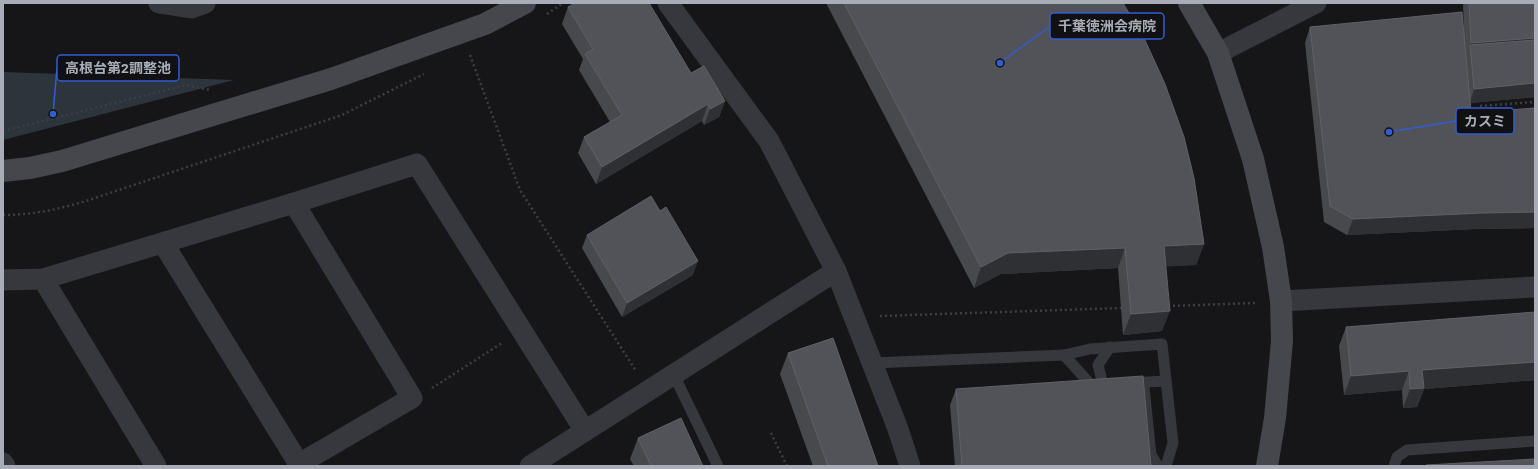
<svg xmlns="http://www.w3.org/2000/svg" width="1538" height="469" viewBox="0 0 1538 469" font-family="Barlow,'Noto Sans JP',sans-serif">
<rect width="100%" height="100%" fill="#161618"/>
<!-- water -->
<polygon fill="#2c353c" points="3,72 234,80 3,140"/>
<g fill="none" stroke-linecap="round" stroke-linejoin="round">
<!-- path -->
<g stroke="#3d3f44" stroke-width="2.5" stroke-dasharray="2 3" stroke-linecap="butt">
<polyline points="547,14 563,3"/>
<polyline points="470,55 520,190 636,371"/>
<polyline points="1479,115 1479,106 1535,102"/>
<polyline points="3,131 186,85 210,90"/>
<path d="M3 215C37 215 69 207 101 196L342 115 424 74"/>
<polyline points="1168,306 1255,303"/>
<polyline points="880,316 1123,308"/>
<polyline points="432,388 502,343"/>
<polyline points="771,433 787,466"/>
</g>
<!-- lane -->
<g stroke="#37383d" stroke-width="11">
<polyline points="1064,355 1092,386 1098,385"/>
<polyline points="872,363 1064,355 1090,349 1162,344 1173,443 1166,466"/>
<polyline points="673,373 718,466"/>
<polyline points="1129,383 1166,381"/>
<polyline points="1103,385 1098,365 1110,347"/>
<polyline points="1144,387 1151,455 1158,466"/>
<polyline points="1394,466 1397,457 1407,450 1535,441"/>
</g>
<!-- street -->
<g stroke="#37383d" stroke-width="21">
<polyline points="159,3 191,8 205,3"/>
<polyline points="668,3 769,141 836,271 898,429 910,466"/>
<polyline points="1218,53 1316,3"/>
<polyline points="163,243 299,464 412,398 294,203"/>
<polyline points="43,279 156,466"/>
<polyline points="3,280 43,279 294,203 417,164 585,431"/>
<polyline points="1281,301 1535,287"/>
<polyline points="3,463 5,466"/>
<polyline points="530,466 836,271"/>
</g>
<!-- secondary -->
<g stroke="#45474d" stroke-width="22">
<polyline points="1189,3 1218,53 1253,159 1273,247 1281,301 1282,341 1275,418 1267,466"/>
<polyline points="3,171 30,168 62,161 331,79 485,24 525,3"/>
</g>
</g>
<!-- wall -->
<g fill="#47494d">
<polygon points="826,3 1123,3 1204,244 1196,265 1166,266 1162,331 1123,335 1118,268 1001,274 974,288"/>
<polygon points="1463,3 1535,3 1535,97 1471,103 1471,113 1535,108 1535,228 1476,229 1347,235 1324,222 1305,43 1310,27 1464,31"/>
<polygon points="568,7 691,73 725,101 719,117 704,125 702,121 596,184 578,153 584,137 610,122 579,70 583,59 562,24"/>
<polygon points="660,211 693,275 622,317 582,248 587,235"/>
<polygon points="1535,312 1535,380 1424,389 1417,407 1403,408 1402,390 1344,395 1339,346 1346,327"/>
<polygon points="788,353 878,466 813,466 780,374"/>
<polygon points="956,389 1151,466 955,466 950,405"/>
<polygon points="638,438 703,466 634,466 630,459"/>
</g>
<!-- shaded-wall -->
<g fill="#2f3033">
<polygon points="1535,38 1535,54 1470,45 1471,43"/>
<polygon points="1535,83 1535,97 1470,103 1474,89"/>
<polygon points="725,101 719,117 704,125 710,109"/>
<polygon points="708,104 702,121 596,184 602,167"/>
<polygon points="1535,212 1535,228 1476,229 1347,235 1353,219 1482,213"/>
<polygon points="1204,244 1196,265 1157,267 1164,246"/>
<polygon points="1125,248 1118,268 1001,274 974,288 981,267 1008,253"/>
<polygon points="698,261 693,275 622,317 627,303"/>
<polygon points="1170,311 1162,331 1123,335 1131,314"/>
<polygon points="1535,362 1535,380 1424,389 1417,407 1403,408 1410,389 1422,370"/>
<polygon points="1409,371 1402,390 1344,395 1351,376"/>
</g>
<!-- building -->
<g fill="#525359" stroke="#5f6168">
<polygon points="575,3 649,3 691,73 704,66 725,101 710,109 708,104 602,167 584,137 622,115 585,54 593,49 568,7"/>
<polygon points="844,3 1123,3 1144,38 1165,84 1184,137 1194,178 1204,244 1164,246 1170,311 1131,314 1125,248 1008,253 981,267"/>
<polygon points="1469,3 1535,3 1535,38 1471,43"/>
<polygon points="1462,12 1471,113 1535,108 1535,212 1482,213 1353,219 1330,206 1310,27"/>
<polygon points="1535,40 1535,83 1474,89 1470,45"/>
<polygon points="651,196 660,211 666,207 698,261 627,303 587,235"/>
<polygon points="1535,312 1535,362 1422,370 1424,388 1410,389 1409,371 1351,376 1346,327"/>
<polygon points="833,338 878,466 828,466 788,353"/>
<polygon points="1143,376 1151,466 962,466 956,389"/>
<polygon points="681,418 703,466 651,466 638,438"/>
<polygon points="1535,459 1535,466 1426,466 1426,465"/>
</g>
<!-- callouts -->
<path fill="none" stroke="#325cd3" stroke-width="1.5" d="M1000 63L1050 26M53 114L57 68M1389 132L1456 121"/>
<g fill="#325cd3" stroke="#111113" stroke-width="1.5">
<circle cx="1000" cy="63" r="4"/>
<circle cx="53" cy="114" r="4"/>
<circle cx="1389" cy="132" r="4"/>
</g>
<g fill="#111113" stroke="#325cd3" stroke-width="1.5">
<rect x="1050" y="13" width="114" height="26" rx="4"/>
<rect x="57" y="55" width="122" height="26" rx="4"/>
<rect x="1456" y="108" width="58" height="26" rx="4"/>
</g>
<g font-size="14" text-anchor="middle" font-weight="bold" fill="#a8adb8">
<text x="1107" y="31">千葉徳洲会病院</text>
<text x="118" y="73">高根台第2調整池</text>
<text x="1485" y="126">カスミ</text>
</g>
<!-- border -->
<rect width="1538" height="469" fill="none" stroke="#a8adb8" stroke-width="8"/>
</svg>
